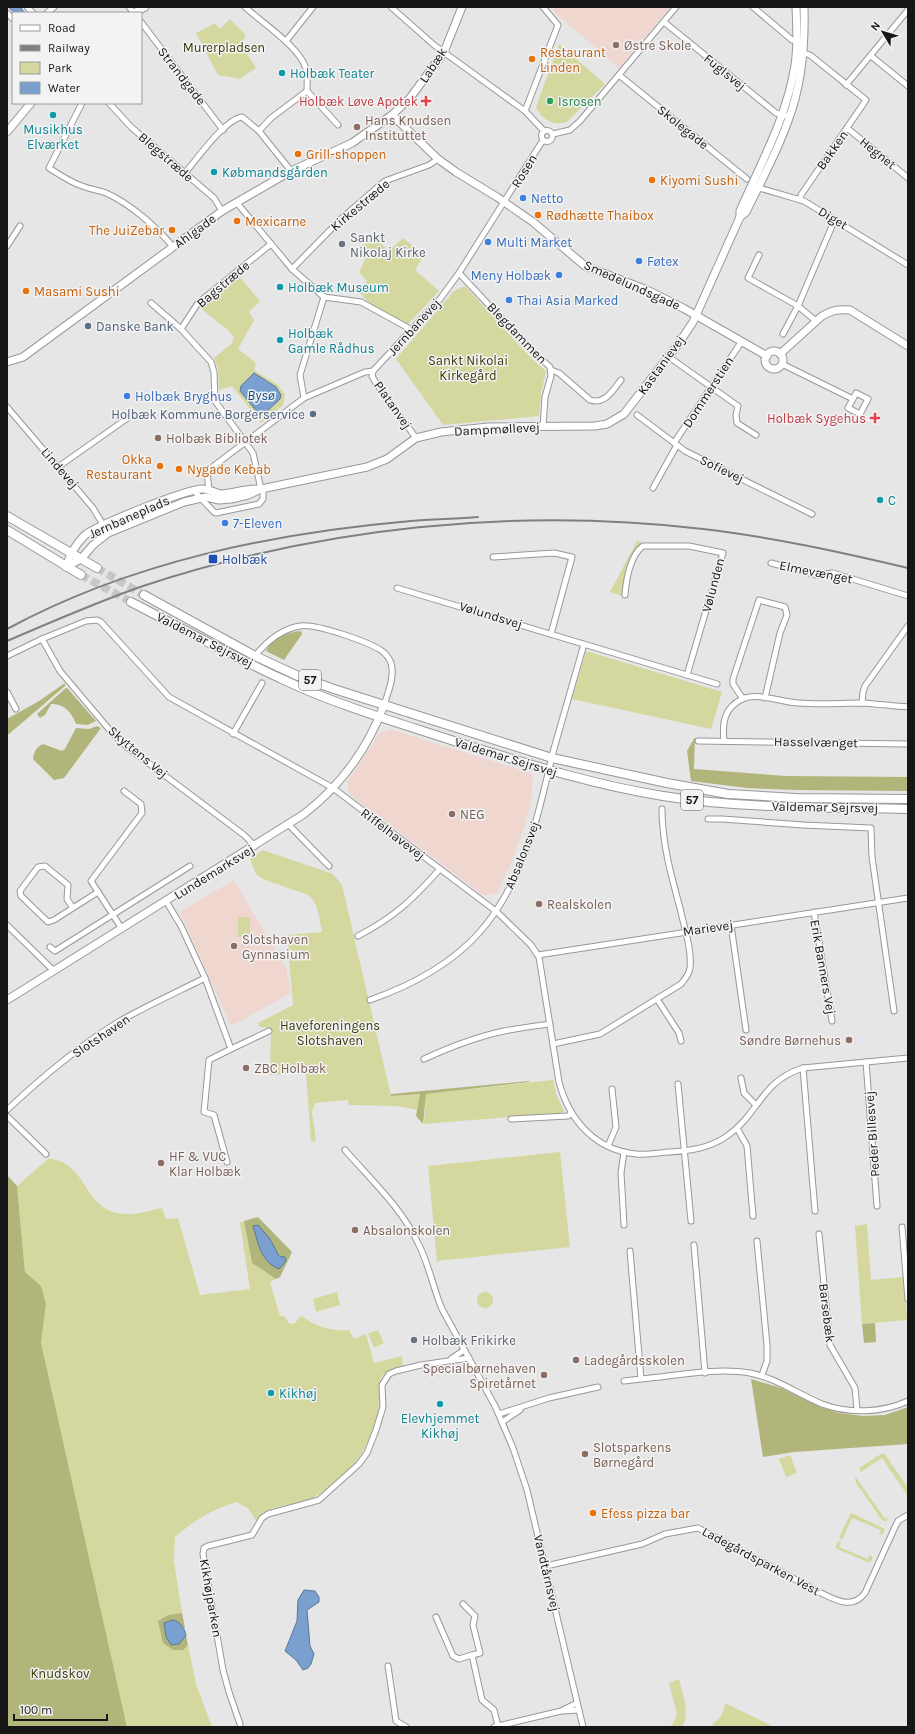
<svg xmlns="http://www.w3.org/2000/svg" width="915" height="1734" viewBox="0 0 915 1734" font-family="Karla,sans-serif">
<rect width="100%" height="100%" fill="#e6e6e7"/>
<!-- education -->
<g fill="#efd6ce">
<polygon points="554,7 670,7 619,68 553,11"/>
<polygon points="390,729 530,773 533,776 531,803 525,825 513,859 497,893 484,896 349,794 347,782 380,733"/>
<polygon points="234,880 286,968 291,993 231,1026 180,912"/>
</g>
<!-- green -->
<g fill="#d4d89f">
<polygon points="230,19 246,35 241,45 256,68 240,79 218,75 196,33 215,23 220,29"/>
<path d="M559 44 605 84 567 122C554 126 541 120 536 107Z"/>
<circle cx="43" cy="145" r="4.5"/>
<polygon points="375,238 389,251 403,238 424,255 415,270 439,291 407,325 370,304 359,292 367,281 359,273 365,259 361,246"/>
<polygon points="238,275 260,301 249,312 254,320 238,349 256,363 254,370 278,385 285,395 283,405 261,423 232,386 219,390 218,369 214,358 232,343 234,337 228,330 199,307"/>
<polygon points="465,286 528,355 546,371 541,394 539,416 443,425 396,359 454,291"/>
<polygon points="637,541 642,542 625,574 622,596 610,592"/>
<polygon points="586,651 722,692 711,729 572,699"/>
<path d="M263 850 333 874 342 885 391 1096 420 1094 418 1110 396 1106 349 1105 348 1100 315 1103 312 1112 316 1141 311 1142 306 1072 270 1075 271 1028 260 1027 258 1023 293 1005 287 935 322 932C319 918 319 904 308 895L263 879 256 874 250 859Z"/>
<rect x="238" y="917" width="12" height="20"/>
<polygon points="553,1080 556,1094 564,1111 561,1113 424,1124 426,1094"/>
<polygon points="560,1152 570,1247 437,1261 428,1166"/>
<path d="M49 1158C54 1160 60 1160 64 1163 89 1177 88 1212 125 1214 137 1215 151 1210 162 1208L166 1219 178 1218 200 1295 250 1289 240 1223 244 1221 252 1263 276 1279 270 1282 280 1316H284L290 1324 295 1323 301 1316C316 1326 331 1332 349 1330L354 1339 366 1334 374 1363 402 1356 403 1366C368 1374 384 1387 378 1412 374 1427 367 1447 357 1460 350 1470 323 1494 311 1499 297 1505 278 1504 264 1512 261 1513 259 1518 256 1521L248 1508 236 1502C210 1511 196 1519 175 1537L174 1561 182 1613 168 1615 158 1621 183 1650 188 1645 196 1684 212 1727H127L41 1343 46 1304 41 1286 25 1272 17 1186Z"/>
<polygon points="867,1224 871,1280 904,1277 907,1320 862,1324 855,1226"/>
<circle cx="485" cy="1300" r="8"/>
<polygon points="337,1292 340,1305 316,1312 313,1299"/>
<polygon points="378,1330 384,1343 374,1348 368,1334"/>
<polygon points="884,1453 908,1488 908,1496 882,1458 861,1472 859,1468 881,1454"/>
<polygon points="790,1455 797,1473 786,1477 779,1459"/>
<polygon points="855,1476 885,1519 888,1517 886,1522 882,1520 856,1483"/>
<polygon points="851,1513 885,1529 882,1535 879,1534 881,1530 852,1518 842,1540 839,1538"/>
<polygon points="838,1541 841,1542 839,1547 868,1559 870,1555 873,1557 870,1563 835,1548"/>
<path d="M679 1679C682 1693 691 1713 682 1727H671L677 1714 669 1683Z"/>
<path d="M725 1703 774 1727H712L713 1723C721 1719 724 1711 725 1703Z"/>
</g>
<!-- forest -->
<g fill="#b1b579">
<path d="M301 631 302 634 284 660 266 651C271 638 288 632 301 631Z"/>
<polygon points="65,683 65,686 9,734 7,734 7,719 39,701"/>
<path d="M66 688H67L96 721 88 725 76 724C71 711 64 704 51 704L45 715 40 718 37 714Z"/>
<path d="M97 726 101 728 64 778 54 780 33 759C34 752 36 747 43 744L62 751 65 749 76 728 89 729Z"/>
<polygon points="695,737 694,769 786,776 908,777 908,791 795,790 747,788 691,781 687,751"/>
<polygon points="529,1081 529,1082 426,1094 423,1124 416,1116 420,1094 391,1096 391,1094"/>
<polygon points="7,1175 17,1186 25,1272 41,1286 46,1304 41,1343 127,1727 7,1727"/>
<polygon points="258,1217 292,1252 280,1277 276,1279 252,1263 244,1221"/>
<polygon points="875,1323 876,1342 864,1343 862,1324"/>
<polygon points="751,1379 781,1388 820,1407 840,1413 863,1416 885,1415 908,1407 908,1444 794,1452 763,1457"/>
<polygon points="182,1613 185,1628 164,1623 166,1637 172,1645 179,1644 186,1636 188,1645 183,1650 173,1650 163,1643 158,1621 168,1615"/>
</g>
<!-- water -->
<g fill="#79a0ce" stroke="#5b7797">
<polygon points="8,7 20,7 25,13 15,13"/>
<polygon points="254,373 276,387 281,395 280,399 265,413 258,413 240,391 241,386"/>
<path d="M258 1225 270 1239 279 1256 285 1257 286 1261 279 1269C261 1262 258 1243 253 1226Z"/>
<polygon points="304,1590 315,1591 319,1597 319,1602 307,1610 310,1646 314,1654 311,1664 308,1668 303,1670 296,1660 285,1651 297,1621 298,1600"/>
<path d="M173 1620C181 1622 185 1629 186 1636L179 1644 171 1645 166 1637 164 1623Z"/>
</g>
<g fill="none" stroke-linecap="round" stroke-linejoin="round">
<!-- primary-tunnel -->
<g stroke="#c7c7c8" stroke-width="8" stroke-dasharray="8 4" stroke-linecap="butt">
<polyline points="97,568 144,595"/>
<polyline points="81,575 131,602"/>
</g>
<!-- street casing -->
<g stroke="#98989a" stroke-width="7">
<g id="street">
<polyline points="27,7 33,13"/>
<polyline points="129,7 134,13"/>
<path d="M245 7C261 22 301 48 306 69 308 76 307 84 307 91"/>
<polyline points="391,7 434,45 525,111 544,131"/>
<polyline points="753,7 792,40 799,41"/>
<polyline points="7,13 13,19"/>
<polyline points="47,13 54,7"/>
<polyline points="141,22 223,130"/>
<polyline points="664,22 776,113 790,117"/>
<polyline points="286,41 313,7"/>
<polyline points="871,56 908,86"/>
<polyline points="619,75 747,179"/>
<polyline points="846,85 908,10"/>
<polyline points="307,91 338,125"/>
<path d="M82 103 49 168C60 175 70 182 82 186 89 189 98 190 106 193 129 203 157 227 173 247"/>
<polyline points="109,103 131,127 214,198 222,211"/>
<polyline points="525,111 558,25 543,7"/>
<polyline points="847,128 908,178"/>
<circle cx="547" cy="136" r="5.5"/>
<polyline points="259,131 291,171"/>
<polyline points="553,134 570,130 580,121 676,7"/>
<path d="M185 173C197 159 224 120 242 117L259 131 271 118 307 91"/>
<polyline points="756,187 804,201 908,265"/>
<polyline points="800,200 801,195 866,100 810,55 801,52"/>
<polyline points="237,203 292,269 324,297"/>
<polyline points="7,246 20,226"/>
<polyline points="759,255 748,278 798,306 816,321"/>
<polyline points="292,269 341,219 385,181 429,165 438,159"/>
<polyline points="459,273 530,349 550,367 551,376 545,397 543,426"/>
<polyline points="324,297 361,302 412,330"/>
<polyline points="151,303 181,329 211,362 214,372 215,401 253,453 261,489"/>
<polyline points="181,329 198,303 271,244"/>
<polyline points="783,334 798,306 835,219"/>
<polyline points="669,357 738,406 736,415 737,423 756,435"/>
<polyline points="782,364 853,399 848,408 860,414 868,399 856,393 853,399"/>
<path d="M551 370 559 373 590 400C605 405 613 390 621 380"/>
<polyline points="373,371 372,376 376,383 416,438"/>
<polyline points="304,398 300,375 324,297"/>
<polyline points="7,407 93,508 108,533"/>
<polyline points="637,415 685,451 812,514"/>
<polyline points="674,443 742,341"/>
<polyline points="58,467 132,415"/>
<polyline points="653,488 677,445"/>
<polyline points="194,491 214,512 216,513 259,504 263,499 263,489"/>
<polyline points="209,491 207,471 304,398 365,372 373,371 440,299 459,273 543,140"/>
<polyline points="493,557 554,553 572,557 551,634"/>
<polyline points="771,563 817,575 833,573 908,596"/>
<polyline points="397,588 717,684"/>
<path d="M625 595C626 581 630 555 643 546H689L723 553 687 675"/>
<polyline points="42,639 60,671 113,734 127,747 244,835 255,846"/>
<path d="M7 656 42 639 86 621 97 620 101 622 169 697 333 788 497 912 531 945 539 957 559 1082C569 1120 595 1150 636 1154 647 1155 658 1153 669 1152 690 1151 710 1148 727 1136 759 1114 761 1081 803 1068L908 1058"/>
<path d="M255 656C267 641 281 629 300 626 315 623 369 642 382 651 386 654 389 658 391 663 395 676 388 693 384 705"/>
<polyline points="7,692 16,709"/>
<polyline points="743,699 733,684 733,679 759,600 785,607 787,615 780,633 765,698"/>
<polyline points="862,703 863,692 865,686 908,626"/>
<polyline points="233,734 262,683"/>
<polyline points="698,741 908,744"/>
<path d="M724 741C722 723 724 708 742 699 758 692 781 702 798 703 820 705 841 703 862 703 878 704 893 706 908 707"/>
<polyline points="708,819 722,819 803,825 871,828 872,857 894,1011"/>
<polyline points="289,825 329,866"/>
<polyline points="73,908 67,899 68,885 45,866 38,867 20,891 21,896 48,922 54,920 98,892"/>
<polyline points="814,912 832,1021"/>
<polyline points="7,925 54,971"/>
<polyline points="731,925 746,1030"/>
<polyline points="122,929 91,881 142,813 141,804 124,791"/>
<path d="M358 936C396 916 412 900 440 869"/>
<polyline points="50,947 55,951 190,866"/>
<polyline points="538,955 908,898"/>
<polyline points="205,978 231,1049 209,1060 204,1112 214,1115 227,1162"/>
<polyline points="657,999 679,1033 681,1041"/>
<path d="M370 1000C467 966 509 915 537 817 543 795 548 774 553 752 563 716 574 680 584 644"/>
<path d="M553 1044 600 1034 681 984C685 979 689 975 690 968 692 949 684 927 680 908 671 875 662 843 662 809"/>
<polyline points="231,1049 269,1031"/>
<path d="M424 1059C450 1047 476 1037 504 1031 519 1028 535 1026 550 1024"/>
<polyline points="866,1062 877,1206"/>
<polyline points="803,1068 815,1211"/>
<polyline points="741,1078 744,1093 756,1105"/>
<polyline points="678,1084 691,1221"/>
<path d="M7 1110C42 1077 79 1046 120 1021 148 1005 177 992 205 978L181 926 166 901"/>
<polyline points="7,1116 46,1154"/>
<polyline points="511,1119 568,1116 571,1113"/>
<polyline points="737,1128 747,1146 753,1216"/>
<polyline points="608,1146 616,1127 612,1089"/>
<path d="M345 1150C371 1180 401 1207 418 1243 429 1264 433 1288 442 1309L495 1406 513 1448 527 1490 583 1727"/>
<polyline points="624,1152 621,1173 624,1225"/>
<polyline points="902,1227 908,1299"/>
<polyline points="819,1234 830,1345 855,1388 857,1410"/>
<polyline points="757,1241 767,1345 767,1361 762,1375"/>
<polyline points="694,1245 705,1373"/>
<path d="M630 1251 641 1379C675 1376 716 1367 750 1373 776 1378 798 1394 822 1404 849 1414 882 1413 908 1401"/>
<polyline points="451,1359 464,1350"/>
<polyline points="624,1381 641,1379"/>
<polyline points="499,1414 549,1398 598,1387"/>
<polyline points="502,1422 520,1410"/>
<path d="M546 1566 642 1544 665 1534 698 1528 821 1593C836 1600 852 1610 865 1593L895 1527 898 1521 908 1515"/>
<polyline points="463,1604 475,1616 473,1625 480,1653 472,1655 482,1700 494,1710 498,1726"/>
<polyline points="436,1617 453,1656 459,1659 472,1655"/>
<polyline points="388,1666 396,1721 406,1727"/>
<polyline points="562,1711 579,1710"/>
<polyline points="240,1724 229,1692 223,1670 203,1554 204,1548 208,1546 252,1535 262,1518 268,1514 319,1500 359,1464 367,1453 376,1430 383,1407 382,1385 389,1374 396,1371 421,1365 469,1358"/>
<polyline points="494,1727 561,1711 577,1703"/>
</g>
</g>
<!-- secondary casing -->
<g stroke="#98989a" stroke-width="9">
<g id="secondary">
<polyline points="134,13 145,7"/>
<polyline points="392,115 438,159 456,172 497,197 533,222 585,266 647,290 683,308 767,356"/>
<polyline points="7,132 31,103"/>
<path d="M740 217V211C761 163 787 117 795 65 798 46 797 26 796 7"/>
<circle cx="774" cy="360" r="9"/>
<path d="M780 354 822 316C832 310 839 309 850 310L908 346"/>
<polyline points="7,362 23,357 222,211 291,171 352,143 392,115 410,98 444,52 462,7"/>
<path d="M66 567 81 559 93 545 108 533 184 502 206 497 219 500 231 499 248 495 261 489 367 467 387 459 416 438 441 432 488 427 595 426 607 424 624 414 679 343 693 322 740 217 746 212C761 181 778 151 789 118 802 83 805 44 804 7"/>
<path d="M66 567C70 554 75 545 84 536 94 526 189 488 203 489 210 489 216 494 223 494 235 493 247 488 259 489"/>
<path d="M7 1000 304 814C340 786 368 748 384 705"/>
</g>
</g>
<!-- primary casing -->
<g stroke="#98989a" stroke-width="10">
<g id="primary">
<polyline points="7,516 97,568"/>
<polyline points="7,530 81,575"/>
<polyline points="144,595 255,656 298,676 334,689 552,758 667,783 728,794 796,798 908,799"/>
<path d="M131 602C181 628 232 656 284 680 339 706 399 723 457 742 525 763 593 785 663 796 744 809 826 807 908 809"/>
</g>
</g>
<!-- street -->
<use href="#street" stroke="#fff" stroke-width="5"/>
<!-- secondary -->
<use href="#secondary" stroke="#fff" stroke-width="7"/>
<!-- primary -->
<use href="#primary" stroke="#fff" stroke-width="8"/>
<!-- rail -->
<g stroke="#808081" stroke-width="2">
<path d="M7 629C131 562 272 533 411 521 433 519 456 519 478 517"/>
<path d="M7 641C51 622 95 603 140 587 320 527 515 507 703 529 772 537 840 552 908 568"/>
</g>
</g>
<!-- markers -->
<g fill="#8d6e63" stroke="#f3f3f4" stroke-width="1.5">
<circle cx="616" cy="45" r="4"/>
<circle cx="357" cy="127" r="4"/>
<circle cx="158" cy="438" r="4"/>
<circle cx="452" cy="814" r="4"/>
<circle cx="539" cy="904" r="4"/>
<circle cx="234" cy="946" r="4"/>
<circle cx="849" cy="1040" r="4"/>
<circle cx="246" cy="1068" r="4"/>
<circle cx="161" cy="1163" r="4"/>
<circle cx="355" cy="1230" r="4"/>
<circle cx="576" cy="1360" r="4"/>
<circle cx="544" cy="1375" r="4"/>
<circle cx="585" cy="1454" r="4"/>
</g>
<g fill="#e8710a" stroke="#f3f3f4" stroke-width="1.5">
<circle cx="532" cy="59" r="4"/>
<circle cx="298" cy="154" r="4"/>
<circle cx="652" cy="180" r="4"/>
<circle cx="538" cy="215" r="4"/>
<circle cx="237" cy="221" r="4"/>
<circle cx="172" cy="230" r="4"/>
<circle cx="26" cy="291" r="4"/>
<circle cx="160" cy="466" r="4"/>
<circle cx="179" cy="469" r="4"/>
<circle cx="593" cy="1513" r="4"/>
</g>
<g fill="#0f9aa8" stroke="#f3f3f4" stroke-width="1.5">
<circle cx="282" cy="73" r="4"/>
<circle cx="53" cy="115" r="4"/>
<circle cx="214" cy="172" r="4"/>
<circle cx="280" cy="287" r="4"/>
<circle cx="280" cy="340" r="4"/>
<circle cx="880" cy="500" r="4"/>
<circle cx="271" cy="1393" r="4"/>
<circle cx="440" cy="1404" r="4"/>
</g>
<g fill="#e0444e" stroke="#f3f3f4" stroke-width="1.5">
<path d="M424 95h4v4h4v4h-4v4h-4v-4h-4v-4h4z"/>
<path d="M873 412h4v4h4v4h-4v4h-4v-4h-4v-4h4z"/>
</g>
<circle fill="#2e9e5b" stroke="#f3f3f4" stroke-width="1.5" cx="550" cy="101" r="4"/>
<g fill="#3f7fe0" stroke="#f3f3f4" stroke-width="1.5">
<circle cx="523" cy="198" r="4"/>
<circle cx="488" cy="242" r="4"/>
<circle cx="639" cy="261" r="4"/>
<circle cx="559" cy="275" r="4"/>
<circle cx="509" cy="300" r="4"/>
<circle cx="127" cy="396" r="4"/>
<circle cx="225" cy="523" r="4"/>
</g>
<g fill="#6b7280" stroke="#f3f3f4" stroke-width="1.5">
<circle cx="342" cy="244" r="4"/>
<circle cx="414" cy="1340" r="4"/>
</g>
<g fill="#5c6f8a" stroke="#f3f3f4" stroke-width="1.5">
<circle cx="88" cy="326" r="4"/>
<circle cx="313" cy="414" r="4"/>
</g>
<rect fill="#1a4fb4" stroke="#f3f3f4" stroke-width="1.5" x="208" y="554" width="10" height="10" rx="2"/>
<g text-anchor="middle" dominant-baseline="central" stroke-width="3" stroke-linejoin="round" paint-order="stroke">
<!-- shield labels -->
<g fill="#f3f3f4" stroke="#585859" stroke-width="1">
<rect x="299" y="670" width="22" height="20" rx="3"/>
<rect x="681" y="790" width="22" height="20" rx="3"/>
</g>
<g font-size="12" font-weight="bold" fill="#161617">
<text x="310" y="680">57</text>
<text x="692" y="800">57</text>
</g>
<!-- education labels -->
<g font-size="13" fill="#785e54" stroke="#f3f3f4" text-anchor="start">
<text x="624" y="45">Østre Skole</text>
<text x="365" y="120">Hans Knudsen<tspan x="365" dy="15">Instituttet</tspan></text>
<text x="166" y="438">Holbæk Bibliotek</text>
<text x="460" y="814">NEG</text>
<text x="547" y="904">Realskolen</text>
<text x="242" y="939">Slotshaven<tspan x="242" dy="15">Gynnasium</tspan></text>
<text x="841" y="1040" text-anchor="end">Søndre Børnehus</text>
<text x="254" y="1068">ZBC Holbæk</text>
<text x="169" y="1156">HF &amp; VUC<tspan x="169" dy="15">Klar Holbæk</tspan></text>
<text x="363" y="1230">Absalonskolen</text>
<text x="584" y="1360">Ladegårdsskolen</text>
<text x="536" y="1368" text-anchor="end">Specialbørnehaven<tspan x="536" dy="15">Spiretårnet</tspan></text>
<text x="593" y="1447">Slotsparkens<tspan x="593" dy="15">Børnegård</tspan></text>
</g>
<!-- park labels -->
<g font-size="13" fill="#393a0a" stroke="#f3f3f4">
<text x="224" y="47">Murerpladsen</text>
<text x="468" y="360">Sankt Nikolai<tspan x="468" dy="15">Kirkegård</tspan></text>
<text x="330" y="1025">Haveforeningens<tspan x="330" dy="15">Slotshaven</tspan></text>
<text x="60" y="1673">Knudskov</text>
</g>
<!-- food labels -->
<g font-size="13" fill="#c56008" stroke="#f3f3f4" text-anchor="start">
<text x="540" y="52">Restaurant<tspan x="540" dy="15">Linden</tspan></text>
<text x="306" y="154">Grill-shoppen</text>
<text x="660" y="180">Kiyomi Sushi</text>
<text x="546" y="215">Rødhætte Thaibox</text>
<text x="245" y="221">Mexicarne</text>
<text x="164" y="230" text-anchor="end">The JuiZebar</text>
<text x="34" y="291">Masami Sushi</text>
<text x="152" y="459" text-anchor="end">Okka<tspan x="152" dy="15">Restaurant</tspan></text>
<text x="187" y="469">Nygade Kebab</text>
<text x="601" y="1513">Efess pizza bar</text>
</g>
<!-- street labels -->
<g font-size="13" fill="#161617" stroke="#f3f3f4">
<text transform="translate(433 65) rotate(-57)">Labæk</text>
<text transform="translate(725 72) rotate(39)">Fuglsvej</text>
<text transform="translate(182 76) rotate(52)">Strandgade</text>
<text transform="translate(683 127) rotate(39)">Skolegade</text>
<text transform="translate(832 150) rotate(-55)">Bakken</text>
<text transform="translate(878 153) rotate(39)">Hegnet</text>
<text transform="translate(166 157) rotate(41)">Blegstræde</text>
<text transform="translate(524 171) rotate(-58)">Rosen</text>
<text transform="translate(360 205) rotate(-40)">Kirkestræde</text>
<text transform="translate(833 218) rotate(31)">Diget</text>
<text transform="translate(195 231) rotate(-36)">Ahlgade</text>
<text transform="translate(223 284) rotate(-40)">Bagstræde</text>
<text transform="translate(632 285) rotate(24)">Smedelundsgade</text>
<text transform="translate(414 327) rotate(-48)">Jernbanevej</text>
<text transform="translate(517 333) rotate(46)">Blegdammen</text>
<text transform="translate(661 365) rotate(-54)">Kastanievej</text>
<text transform="translate(708 392) rotate(-57)">Dommerstien</text>
<text transform="translate(393 405) rotate(55)">Platanvej</text>
<text transform="translate(497 429) rotate(-3)">Dampmøllevej</text>
<text transform="translate(60 468) rotate(49)">Lindevej</text>
<text transform="translate(722 469) rotate(26)">Sofievej</text>
<text transform="translate(129 517) rotate(-24)">Jernbaneplads</text>
<text transform="translate(816 572) rotate(11)">Elmevænget</text>
<text transform="translate(713 585) rotate(-75)">Vølunden</text>
<text transform="translate(491 615) rotate(17)">Vølundsvej</text>
<text transform="translate(205 640) rotate(27)">Valdemar Sejrsvej</text>
<text transform="translate(816 742) rotate(1)">Hasselvænget</text>
<text transform="translate(138 752) rotate(40)">Skyttens Vej</text>
<text transform="translate(506 757) rotate(17)">Valdemar Sejrsvej</text>
<text transform="translate(825 807) rotate(1)">Valdemar Sejrsvej</text>
<text transform="translate(393 834) rotate(37)">Riffelhavevej</text>
<text transform="translate(522 855) rotate(-68)">Absalonsvej</text>
<text transform="translate(214 872) rotate(-32)">Lundemarksvej</text>
<text transform="translate(708 928) rotate(-8)">Marievej</text>
<text transform="translate(823 967) rotate(80)">Erik Banners Vej</text>
<text transform="translate(101 1036) rotate(-34)">Slotshaven</text>
<text transform="translate(872 1134) rotate(-94)">Peder Billesvej</text>
<text transform="translate(827 1313) rotate(83)">Barsebæk</text>
<text transform="translate(761 1561) rotate(28)">Ladegårdsparken Vest</text>
<text transform="translate(547 1573) rotate(77)">Vandtårnsvej</text>
<text transform="translate(211 1598) rotate(80)">Kikhøjparken</text>
</g>
<!-- culture labels -->
<g font-size="13" fill="#0d838f" stroke="#f3f3f4" text-anchor="start">
<text x="290" y="73">Holbæk Teater</text>
<text x="53" y="129" text-anchor="middle">Musikhus<tspan x="53" dy="15">Elværket</tspan></text>
<text x="222" y="172">Købmandsgården</text>
<text x="288" y="287">Holbæk Museum</text>
<text x="288" y="333">Holbæk<tspan x="288" dy="15">Gamle Rådhus</tspan></text>
<text x="888" y="500">C</text>
<text x="279" y="1393">Kikhøj</text>
<text x="440" y="1418" text-anchor="middle">Elevhjemmet<tspan x="440" dy="15">Kikhøj</tspan></text>
</g>
<!-- health labels -->
<g font-size="13" fill="#be3a42" stroke="#f3f3f4" text-anchor="end">
<text x="418" y="101">Holbæk Løve Apotek</text>
<text x="866" y="418">Holbæk Sygehus</text>
</g>
<!-- leisure labels -->
<g font-size="13" fill="#27864d" stroke="#f3f3f4" text-anchor="start">
<text x="558" y="101">Isrosen</text>
</g>
<!-- shop labels -->
<g font-size="13" fill="#366cbe" stroke="#f3f3f4" text-anchor="start">
<text x="531" y="198">Netto</text>
<text x="496" y="242">Multi Market</text>
<text x="647" y="261">Føtex</text>
<text x="551" y="275" text-anchor="end">Meny Holbæk</text>
<text x="517" y="300">Thai Asia Marked</text>
<text x="135" y="396">Holbæk Bryghus</text>
<text x="233" y="523">7-Eleven</text>
</g>
<!-- worship labels -->
<g font-size="13" fill="#5b616d" stroke="#f3f3f4" text-anchor="start">
<text x="350" y="237">Sankt<tspan x="350" dy="15">Nikolaj Kirke</tspan></text>
<text x="422" y="1340">Holbæk Frikirke</text>
</g>
<!-- service labels -->
<g font-size="13" fill="#4e5e75" stroke="#f3f3f4" text-anchor="start">
<text x="96" y="326">Danske Bank</text>
<text x="305" y="414" text-anchor="end">Holbæk Kommune Borgerservice</text>
</g>
<!-- transit labels -->
<g font-size="13" fill="#164399" stroke="#f3f3f4" text-anchor="start">
<text x="222" y="559">Holbæk</text>
</g>
<!-- water labels -->
<g font-size="14" font-style="italic" fill="#104a82" stroke="#f3f3f4">
<text x="261" y="395">Bysø</text>
</g>
</g>
<!-- border -->
<rect width="915" height="1734" fill="none" stroke="#161617" stroke-width="16"/>
<!-- legend -->
<rect x="12" y="12" width="130" height="92" fill="#f3f3f4" stroke="#9b9b9c"/>
<rect x="20" y="25" width="20" height="6" fill="#ffffff" stroke="#9b9b9c"/>
<text x="48" y="32" font-size="12" fill="#161617">Road</text>
<rect x="20" y="45" width="20" height="6" fill="#808081" stroke="#9b9b9c"/>
<text x="48" y="52" font-size="12" fill="#161617">Railway</text>
<rect x="20" y="62" width="20" height="12" fill="#d4d89f" stroke="#9b9b9c"/>
<text x="48" y="72" font-size="12" fill="#161617">Park</text>
<rect x="20" y="82" width="20" height="12" fill="#79a0ce" stroke="#9b9b9c"/>
<text x="48" y="92" font-size="12" fill="#161617">Water</text>
<!-- north arrow -->
<g transform="translate(883 32) rotate(308)" stroke="#f3f3f4" stroke-width="3" paint-order="stroke">
<path d="M0-3L7 15L0 10L-7 15Z" fill="#161617"/>
<text y="-6" font-size="11" font-weight="bold" text-anchor="middle" fill="#161617">N</text>
</g>
<!-- scale -->
<path d="M14 1714v6h93v-6" fill="none" stroke="#161617" stroke-width="2"/>
<text x="20" y="1714" font-size="12" fill="#161617" stroke="#f3f3f4" stroke-width="3" paint-order="stroke">100 m</text>
</svg>
